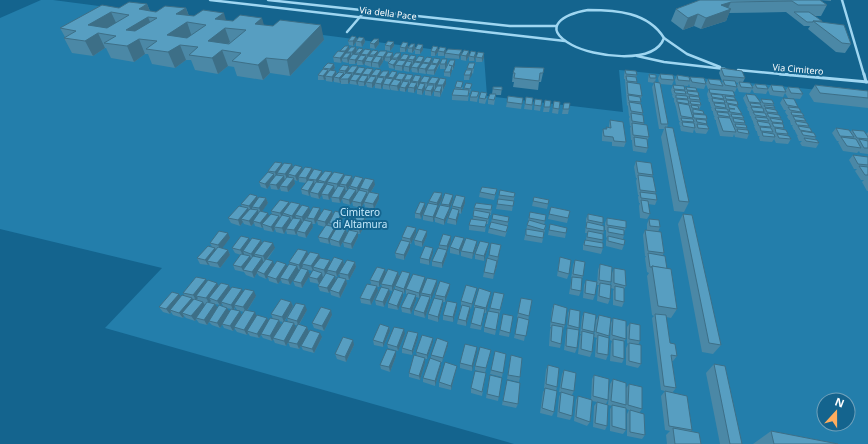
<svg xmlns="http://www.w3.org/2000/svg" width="868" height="444" viewBox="0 0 868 444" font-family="'Noto Sans',sans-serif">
<rect width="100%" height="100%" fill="#14648e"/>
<!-- green -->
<path fill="#237eab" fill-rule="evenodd" d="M41 0H53L484 56 487 96 623 112 619 70 868 95V444H514L105 328 162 268 0 229V18ZM824 400H848V424H824Z"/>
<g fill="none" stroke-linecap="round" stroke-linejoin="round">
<!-- street-far1 -->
<g stroke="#9fd6f1" stroke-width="2.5">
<polyline points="210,0 565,41"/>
<polyline points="268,0 510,26 556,26"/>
<polyline points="842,0 864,75"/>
<path d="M588 10C616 10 648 12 664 38 654 66 592 56 572 45 539 27 565 14 588 10Z"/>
<polyline points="347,32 365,11"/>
<polyline points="664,38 687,54 720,67"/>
<polyline points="637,56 664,62 725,69"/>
<polyline points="738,70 791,75"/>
</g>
<!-- street -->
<g stroke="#9fd6f1" stroke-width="3">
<polyline points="780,74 868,82"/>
<polyline points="864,74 866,82"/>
</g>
</g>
<!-- wall -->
<g fill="#4b88a6" fill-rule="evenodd">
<polygon points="700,0 831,0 831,1 820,0 827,5 821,16 815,16 851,44 845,53 836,52 808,29 810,26 804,26 786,12 729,13 726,21 701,29 694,26 683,30 671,21 676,9"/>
<polygon points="147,4 150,11 156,12 186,8 189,16 264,25 324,40 290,76 270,73 263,80 237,76 234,67 228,66 218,74 195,70 191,60 186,60 175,68 152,64 148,54 145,54 134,62 111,58 106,48 105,48 93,56 72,53 64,38 65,37 60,28 119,8"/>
<polygon points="356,37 357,40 364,38 365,42 362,47 356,46 356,42 353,46 349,45 348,41"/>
<polygon points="379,39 379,44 375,49 370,48 370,43"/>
<polygon points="394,42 394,46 390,51 385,50 385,45"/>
<polygon points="415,44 415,48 423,45 423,50 420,54 415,54 415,50 412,53 408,52 408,48"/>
<polygon points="349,46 349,49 356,47 357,50 372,52 378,53 387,54 393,53 393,56 401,58 409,55 409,58 416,56 416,60 424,61 432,58 432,62 447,64 445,69 440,69 440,64 434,75 427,74 427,71 426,74 419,73 419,70 418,73 412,72 411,68 409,72 404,71 404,68 402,71 395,70 395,67 394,69 389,68 388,63 389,62 385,61 385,59 383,61 383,62 379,68 372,67 372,65 371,67 365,65 365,63 363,65 357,65 357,62 355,64 349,64 349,61 348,63 343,62 342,60 341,63 334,62 333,57 340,52 340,51"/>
<polygon points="400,47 408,48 405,52 400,52"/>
<polygon points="438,47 438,52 435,56 431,56 431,51"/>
<polygon points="440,47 446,53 462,50 459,59 445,58 445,53 444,56 438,56 438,51"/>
<polygon points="469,51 469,56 476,52 476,57 474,61 469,61 469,56 466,61 461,60 461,55"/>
<polygon points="484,53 484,58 482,62 476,62 476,57"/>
<polygon points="450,60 455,65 453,70 452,70 450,77 444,76 444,72"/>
<polygon points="334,64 335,68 333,71 336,71 337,74 339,72 339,70 349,66 350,68 359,68 365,70 373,69 374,72 381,73 389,75 397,75 406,76 413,75 413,78 421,76 422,80 439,81 446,79 446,84 440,97 434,96 434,91 435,89 434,89 434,90 431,96 425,95 425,90 426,88 425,87 425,89 422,95 417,94 417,89 418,87 417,86 417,88 414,93 408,92 408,87 405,92 400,91 400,88 398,91 391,90 390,88 390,90 383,89 383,86 381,89 375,88 375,85 372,88 367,87 366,84 364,86 359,86 358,84 357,85 350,84 350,82 348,84 341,84 341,82 340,83 334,82 334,80 332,82 326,81 326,79 324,80 318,80 318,75 323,69 323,68"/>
<polygon points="467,68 474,68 473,74 472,73 469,80 464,80 464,75 467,70"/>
<path d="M721 68 745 78 743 82 752 87 755 84 768 89 771 85 785 91 788 87 803 94 800 99 788 98 785 93 783 97 770 95 768 90 766 94 754 93 752 89 750 93 739 92 737 87 735 92 733 91 735 96 734 97 736 100 735 101 738 105 737 106 742 114 741 115 744 118 743 120 745 123V125L747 128 746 130 749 134 747 139 735 137 734 134 733 137 720 136 716 122V120H715L714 117 715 116H714L713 113V111H712L711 108 712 107H711L710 103V102H709L708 99 709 98H708L707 94 709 89H708L706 84 704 89 696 88 697 91V92L699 96V97L701 105 699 110 704 114V115L707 119 706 121 707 124 706 125 709 129 706 134 696 133 694 129 693 133 681 131 680 127 681 126H680L679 123 680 121H679L676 107 675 104V103L674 102V98H673L672 95 673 94H672L671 90 673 85 685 89 686 87H690L689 84 688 86 676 85 675 80 677 75 689 79 690 77 706 83 708 79 722 83 723 81H722L719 73ZM735 82 738 83 737 86Z"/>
<polygon points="625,70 637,75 636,77 637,83 642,96 641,99 641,102 640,104 643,113 642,114 644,123 644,124 649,137 647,141 648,148 646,153 633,151 632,142 632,140 631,140 630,128 631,126 630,126 629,118 630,117 629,116 628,107 628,106 627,105 625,80 625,79 624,79 624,75"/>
<polygon points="513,73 543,73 541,82 539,82 538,90 513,87 514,82 512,82"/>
<polygon points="649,74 656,78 655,82 659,83 658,78 660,74 674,80 672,85 660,84 668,124 667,128 689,202 684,212 674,211 661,137 664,129 659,129 652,87 654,83 648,82 648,79"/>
<polygon points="815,85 868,91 868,108 814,102 809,94"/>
<polygon points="455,87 463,87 462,90 464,90 464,88 471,89 470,93 469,93 468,101 452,100 452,95 455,89"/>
<polygon points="493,87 502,87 501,95 496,95 495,99 494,105 488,104 488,99 492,94"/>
<polygon points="479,92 477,102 470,101 470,97"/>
<polygon points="746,94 760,102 761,99 774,104 773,106 775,108 774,109 778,113 777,114 781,118 780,119 783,123 782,124 784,128 783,129 788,134 787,135 791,139 788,144 776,143 774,139 775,138 772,142 760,141 759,137 760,136 758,136 757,132 757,131 756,131 754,126 755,125 754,125 753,122 753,121 752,120 751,117 751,116 750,116 749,112 749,111 748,111 747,108 748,107 747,107 743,98"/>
<polygon points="526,97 533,98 532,110 524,109"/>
<polygon points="479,98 487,98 485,104 479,103"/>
<polygon points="523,98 521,109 506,107 507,102"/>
<polygon points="783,98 798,107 798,108 801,112 800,113 804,116 803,118 806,121 806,122 809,126 808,127 812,132 811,133 816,137 815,139 819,143 816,148 802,146 800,143 802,141 799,141 797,136 798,135 797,135 795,131 795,130 794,130 792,126 793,125 791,125 790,121 790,120 789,120 787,117 788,115 787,115 785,112 786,110 784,110 780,103"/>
<polygon points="535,99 541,106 540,111 534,110"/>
<polygon points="545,100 550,107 549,112 543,112"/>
<polygon points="554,101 560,102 558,114 552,113"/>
<polygon points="564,103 569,109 568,114 562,114"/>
<polygon points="610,120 626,142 624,147 612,146 612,142 602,141 602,134 603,129 606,129 606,127 609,127 609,125"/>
<polygon points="836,128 850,132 852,130 866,134 868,132 868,154 860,153 859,151 857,153 843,151 838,142 839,141 837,141 832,133"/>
<polygon points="853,155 868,157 868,191 867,191 862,182 864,180 861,180 855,171 857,169 854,169 849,160"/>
<polygon points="636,161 653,175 652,177 656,192 655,194 657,200 655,205 648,204 650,214 647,219 640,218 639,206 640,203 639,203 638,197 639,195 638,195 636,181 637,178 636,178 634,167"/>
<path d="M292 164 293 168 303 170 312 168 313 171 323 174 344 177 352 176 353 181 363 178 364 181 375 185 371 192 379 194V199L374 209 365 207 364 203 361 208 353 206 352 201 350 205 343 203 342 199 340 203 332 202 331 197 329 200 323 199 322 195 319 199 311 197 310 194 309 196 302 194 301 189 306 183 299 182V179L297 181 294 180 295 184 288 192 281 191 280 188 278 190 271 189 270 185 267 189 261 187 259 182 269 173 268 171 282 165ZM350 186V188L346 192V190H347Z"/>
<polygon points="497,189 494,200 479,197 480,192"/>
<polygon points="442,193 442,199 438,207 438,210 441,205 441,204 453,195 453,200 450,208 449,213 444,225 435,222 435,218 433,222 423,220 423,215 429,203 429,201"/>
<polygon points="515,193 512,211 496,209 499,195"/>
<polygon points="257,196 258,198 266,198 268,203 262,211 269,216 272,214 271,211 289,202 290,204 300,204 301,207 309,207 310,211 321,213 332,211 333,215 342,213 343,218 338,227 346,229 347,234 351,230 350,227 365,218 366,223 360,234 358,234 358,237 352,249 344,247 343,242 340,247 331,245 330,242 329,244 320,242 318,237 325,227 318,225 317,221 315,224 312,224 313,227 306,238 298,236 297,233 296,235 287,234 286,230 284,234 276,232 275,229 273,232 264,230 263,227 262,228 255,226 254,223 251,226 244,224 243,222 240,226 231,223 228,218 242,207 241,204"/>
<polygon points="465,197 465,203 461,214 459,213 456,225 447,223 448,218 452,208 452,206"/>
<polygon points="534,197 549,200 547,209 532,206"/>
<polygon points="425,203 425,208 421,219 415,218 415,213"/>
<polygon points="492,205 491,215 489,215 488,224 486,224 485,232 469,230 469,225 473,219 474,208"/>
<polygon points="551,207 570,211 567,223 548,219"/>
<polygon points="530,212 545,221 544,225 546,225 542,243 524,240"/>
<polygon points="588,214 603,223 602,225 604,231 603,234 603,240 602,243 603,248 601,254 583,250 583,245 585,240 586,240 587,233 585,233 586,225 586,219"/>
<polygon points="683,214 721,345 713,354 702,352 678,224"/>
<polygon points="509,217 507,231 505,237 488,233 489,228 492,219"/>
<polygon points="607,218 626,228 624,232 624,235 623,239 624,245 622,250 606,246 606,241 607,238 606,237 606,230 605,230 605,223"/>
<polygon points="649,219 660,227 658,232 664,253 662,256 667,269 677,309 671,318 666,317 670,343 677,356 673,361 672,361 676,388 672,393 661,390 652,318 654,316 652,315 647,276 649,273 647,272 645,258 646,256 645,256 643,235 645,230 647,230 647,224"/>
<polygon points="550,224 566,233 565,238 548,235"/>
<polygon points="427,231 427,236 422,247 415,245 414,240"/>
<polygon points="416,233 411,244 410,244 410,248 404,260 396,258 395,253 402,241 402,237"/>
<polygon points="451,236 451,241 447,251 447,255 442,268 432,266 432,261 439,248 439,245"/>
<polygon points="230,238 222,248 228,250 230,255 220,268 210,266 209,264 208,265 200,264 197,258 212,247 210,243"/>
<polygon points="464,238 464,243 459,255 450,253 450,247"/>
<polygon points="261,240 262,243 275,248 267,260 275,265 287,267 290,265 289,262 307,251 308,255 319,254 320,258 330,260 331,263 343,260 344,265 337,277 335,276 336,280 340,277 339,273 355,262 356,267 349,280 346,280 347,284 340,298 331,295 330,291 329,293 320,291 318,286 319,284 310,282 309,277 313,271 308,270 310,275 302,288 295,286 293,281 300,270 298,269 290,285 282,283 281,280 278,284 269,281 268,277 266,279 259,276 257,273 254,278 246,275 244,272 235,270 233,265 241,255 235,253 232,248 251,241"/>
<polygon points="477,241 477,246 472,259 461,256 461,251"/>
<polygon points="489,243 488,248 484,261 475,259 475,254"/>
<polygon points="501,245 497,266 493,279 483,277 484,272 488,258 489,255"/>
<polygon points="433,248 433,253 429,265 420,263 420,258"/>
<polygon points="560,257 569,274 567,279 557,276"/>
<polygon points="575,260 583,276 581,281 581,291 579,296 569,294 571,282 572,279 571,279 573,265"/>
<polygon points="600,264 611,282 610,285 610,299 608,304 597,301 598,288 599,285 597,285 598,270"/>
<polygon points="614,268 626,286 624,289 624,302 622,307 613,305 613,291 614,289 611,288 612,273"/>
<polygon points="385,269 386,274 379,287 377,287 378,291 371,305 361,303 360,298 371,284 370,280"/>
<polygon points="398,272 399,277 392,291 389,290 390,294 384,307 376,305 375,300 382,287 381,284"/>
<polygon points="410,273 410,278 404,294 403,293 403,297 398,310 388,308 388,303 395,290 395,286"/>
<polygon points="425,277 425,282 419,298 416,297 416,300 411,314 402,312 401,307 407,294 406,294 406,289"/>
<polygon points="437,280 437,285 430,300 430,302 425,318 414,315 414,310 421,295 421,293"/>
<polygon points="586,280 595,295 593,300 583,298 584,285"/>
<path d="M207 282 219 285H229L230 289 243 292 256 296 247 311 257 316 267 318 268 321 273 319 271 314 291 302 293 306 285 321 288 322 287 318 307 310 299 325 307 327 309 332 299 349 290 347 288 342 297 325H294L296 328 286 346 275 343 273 339 272 341 263 338 261 335 259 338 250 336 248 333 247 335 237 332 234 328 233 331 224 328 222 324 220 328 212 325 209 322 207 325 199 323 196 319 195 321 186 318 184 316 183 318 173 315 171 312 170 314 163 312 159 307 179 294 181 297 185 296 183 293ZM215 304 220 305 222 304 223 306 217 308ZM235 307 237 310 244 312 242 315 234 310ZM227 308 231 309 229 312ZM279 321 283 322 281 325Z"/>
<polygon points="450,289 445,302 443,302 443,305 438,322 428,319 428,314 435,298 435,295"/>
<polygon points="491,292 486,313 484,313 481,330 470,328 474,310 474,305"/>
<polygon points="476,293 471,309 470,308 470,312 466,326 457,324 458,319 461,306 461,301"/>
<polygon points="504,294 495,335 484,332 484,327 490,308"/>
<polygon points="521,298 529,316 524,341 514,338 518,319 517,318"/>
<polygon points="457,303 457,308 453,322 443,320 443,315"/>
<polygon points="554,304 565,325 563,330 562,330 561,344 560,348 549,346 550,330 551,327 550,327 552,309"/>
<polygon points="570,309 579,328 578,330 577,348 575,353 564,350 566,333 567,330 568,313"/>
<polygon points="584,312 594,332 593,334 592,352 590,357 578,354 580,336 581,334 580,334 582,317"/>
<polygon points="503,314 513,316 509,337 499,335"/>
<polygon points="332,315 324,331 314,328 312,323"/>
<polygon points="599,315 609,336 608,338 608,355 606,360 595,357 596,340 597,338 594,337 596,320"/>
<polygon points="613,318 626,339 624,341 624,359 622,363 610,361 611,344 612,341 610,340 611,323"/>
<polygon points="630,323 640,341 638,345 641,364 638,368 626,365 626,348 628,344 627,343 627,327"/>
<polygon points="389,327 390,331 383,347 374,345 373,340"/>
<polygon points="405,334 398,351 388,348 387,344"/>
<polygon points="322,337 314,353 303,350 301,346"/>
<polygon points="418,338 412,355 402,353 402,348"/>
<polygon points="433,342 427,359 425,359 425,363 420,380 409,377 409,373 417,356 416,352"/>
<polygon points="354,345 346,362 337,359 335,354"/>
<polygon points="448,346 442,362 441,362 441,366 435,386 423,382 423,378 431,358 431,355"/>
<polygon points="477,347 472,371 460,368 460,363"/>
<polygon points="491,350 485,373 486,373 482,396 471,393 471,388 485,373 475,370 475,366"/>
<polygon points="495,351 506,354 502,377 490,374"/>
<polygon points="511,355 520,377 519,382 507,379"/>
<polygon points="396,356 390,372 381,369 380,365"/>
<polygon points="714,364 742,444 720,444 706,373"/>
<polygon points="548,365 557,387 556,391 554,412 552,416 540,413 543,392 545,389 544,388 546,370"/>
<polygon points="457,366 451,390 439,387 439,382"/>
<polygon points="564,370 574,391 572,395 572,416 570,420 557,417 559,397 561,392 559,392 562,374"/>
<polygon points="490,375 502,378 498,401 486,398"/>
<polygon points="594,375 608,400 606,404 608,405 610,384 613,379 626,388 629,384 642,409 639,413 645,435 642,439 627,436 627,414 629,410 626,409 626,430 623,434 610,431 610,409 612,406 608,405 607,426 605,430 593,427 594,406 597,402 592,401 590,422 587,426 574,421 576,400 578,396 591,400 592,379"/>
<polygon points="506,384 518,404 516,408 502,405"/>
<polygon points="665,391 692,430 691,431 701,444 667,444 666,435 670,431 665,430 661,396"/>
<polygon points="771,431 838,444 753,444"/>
</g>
<!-- shaded-wall -->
<g fill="#3d6f87">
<polygon points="731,2 727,10 731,9 726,21 701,29 706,18 721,5"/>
<polygon points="147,4 153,18 148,17 154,32 139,39 145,54 134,62 127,46 126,30 139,9"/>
<polygon points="186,8 191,22 187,22 192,37 180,45 186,60 175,68 168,52 167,35 176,14"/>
<polygon points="111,12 118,27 98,33 105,48 93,56 85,41 88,25"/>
<polygon points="224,13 228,27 225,28 230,42 213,56 208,41 215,19"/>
<polygon points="698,14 694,26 683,30 688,18"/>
<polygon points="262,18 266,32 255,24"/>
<polygon points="321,25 324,40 290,76 287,60"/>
<polygon points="356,37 357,41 356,41 356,42 353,46 353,41"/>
<polygon points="364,38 365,42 362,47 361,42"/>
<polygon points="379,39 379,44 375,49 374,44"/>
<polygon points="394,42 394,46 390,51 390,46"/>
<polygon points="408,43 408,48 405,52 405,48"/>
<polygon points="415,44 415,49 412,53 412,48"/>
<polygon points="423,45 423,50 420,54 420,50"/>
<polygon points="349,46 349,51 347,52 347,54 345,56 345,51"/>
<polygon points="356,47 357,52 355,53 355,54 353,57 352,52"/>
<polygon points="438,47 438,52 435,56 435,52"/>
<polygon points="446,48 446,53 444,56 444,52"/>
<polygon points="363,49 364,53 361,54 362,56 360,58 359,53"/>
<polygon points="222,50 228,66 218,74 212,58"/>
<polygon points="371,50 372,54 369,55 370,57 368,59 367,55"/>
<polygon points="462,50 461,55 459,59 459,55"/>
<polygon points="378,51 378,56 376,56 376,58 375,60 374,55"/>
<polygon points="387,51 387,56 385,57 385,59 383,61 383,57"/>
<polygon points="469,51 469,56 466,61 466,56"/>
<polygon points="345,52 345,57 342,58 342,60 341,63 340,58"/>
<polygon points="476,52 476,57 474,61 474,57"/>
<polygon points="351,53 351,58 349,59 349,61 348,63 347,58"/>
<polygon points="393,53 393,57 392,58 393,59 390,62 390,57"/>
<polygon points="401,53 401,58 398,63 397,58"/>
<polygon points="484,53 484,58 482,62 482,58"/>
<polygon points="359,55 359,59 357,60 357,62 355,64 355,60"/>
<polygon points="409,55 409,59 408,59 408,61 406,64 406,60"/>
<polygon points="366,56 367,60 365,61 365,63 363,65 362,61"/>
<polygon points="416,56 416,60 413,65 413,60"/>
<polygon points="374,57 374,61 372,62 372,65 371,67 371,62"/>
<polygon points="382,57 383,62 379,68 378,63"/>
<polygon points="424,57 424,61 421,66 421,62"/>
<polygon points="266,58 270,73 263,80 258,65"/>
<polygon points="432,58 432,62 427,70 427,71 426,74 425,69"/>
<polygon points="440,59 440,63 437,68 437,64"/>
<polygon points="447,59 447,64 445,69 445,64"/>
<polygon points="397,60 397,64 395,65 395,67 394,69 393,65"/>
<polygon points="455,60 455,65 453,70 453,66"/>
<polygon points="406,61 406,65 404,66 404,68 402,71 402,66"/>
<polygon points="412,62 413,66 409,72 409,67"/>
<polygon points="421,63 421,67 419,68 419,70 418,73 417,68"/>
<polygon points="334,64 335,68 330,74 330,69"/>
<polygon points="437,65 437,69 434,75 434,70"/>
<polygon points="349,66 350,71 347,72 347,74 346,76 345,71"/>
<polygon points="358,66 359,71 355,73 355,75 354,77 353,73"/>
<polygon points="452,66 452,71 450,77 450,72"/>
<polygon points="365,68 366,73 362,74 363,77 361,78 361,74"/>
<polygon points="373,69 374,74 371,75 371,77 370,79 369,75"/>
<polygon points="328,70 329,75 325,76 326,79 324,80 323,76"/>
<polygon points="381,70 382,75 379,76 380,78 377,81 377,76"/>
<polygon points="472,70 472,75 469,80 470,75"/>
<polygon points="336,71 337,76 334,77 334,80 332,82 332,77"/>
<polygon points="389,71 389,76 388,77 386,82 385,77"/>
<polygon points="397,72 397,77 395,79 395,81 394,83 393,78"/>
<polygon points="344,73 345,77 340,79 341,82 340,83 339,78"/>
<polygon points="352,74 353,78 350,80 350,82 348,84 348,79"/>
<polygon points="406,74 406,79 404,80 404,81 402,84 402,80"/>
<polygon points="361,75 361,79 358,81 358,84 357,85 356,81"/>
<polygon points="413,75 413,79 410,85 410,80"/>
<polygon points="368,76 368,81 366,82 366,84 364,86 364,82"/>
<polygon points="421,76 422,81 418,87 418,82"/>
<polygon points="376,77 377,82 375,83 375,85 372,88 372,83"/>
<polygon points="430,77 430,81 428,83 427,88 427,83"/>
<polygon points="384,78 385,83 383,84 383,86 381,89 381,84"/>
<polygon points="439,78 439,83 437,85 435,89 435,84"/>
<polygon points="393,79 393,84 390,85 390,90 389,85"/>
<polygon points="446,79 446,84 443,90 443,85"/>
<polygon points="401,81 401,85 400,87 400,88 398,91 397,86"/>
<polygon points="409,82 409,87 405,92 405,88"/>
<polygon points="417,83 417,88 414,93 414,88"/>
<polygon points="425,84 425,89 422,95 422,90"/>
<polygon points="434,85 434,90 431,96 431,91"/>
<polygon points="442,86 442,91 440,97 440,92"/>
<polygon points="282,163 283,168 277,173 278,176 276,177 275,172"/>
<polygon points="292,164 294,170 288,174 289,176 287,179 285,174"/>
<polygon points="302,167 303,172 298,177 299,179 297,181 295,176"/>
<polygon points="312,168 314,173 308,179 309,181 307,183 306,178"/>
<polygon points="322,171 323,176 318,180 319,182 317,185 316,180"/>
<polygon points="332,172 333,177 327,182 328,185 326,187 325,182"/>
<polygon points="274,174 275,179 269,184 270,185 267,189 265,184"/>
<polygon points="344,174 345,179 340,184 340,186 338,190 337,184"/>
<polygon points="284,176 285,181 280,186 280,188 278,190 276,185"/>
<polygon points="352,176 353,181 347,190 346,185"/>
<polygon points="294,178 295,184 288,192 287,187"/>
<polygon points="363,178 364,183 360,188 360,190 358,193 357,188"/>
<polygon points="374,180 375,185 369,195 368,190"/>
<polygon points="314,181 315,187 310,192 310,194 309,196 308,191"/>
<polygon points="325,183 326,188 321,194 322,195 319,199 318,194"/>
<polygon points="334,186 335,191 329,200 328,195"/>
<polygon points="345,187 346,192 342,198 342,199 340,203 339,198"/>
<polygon points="356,190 357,195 350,205 349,200"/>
<polygon points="367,192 368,197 364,202 364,203 361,208 361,203"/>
<polygon points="442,193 442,199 438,207 438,210 433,222 433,217 437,206 437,203"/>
<polygon points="379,194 379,199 374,209 373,204"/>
<polygon points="453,195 453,200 450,208 449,213 444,225 444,220 449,210 449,205"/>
<polygon points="257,196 259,201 252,207 252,209 251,211 249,206"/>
<polygon points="465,197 465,203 461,214 461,208"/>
<polygon points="266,198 268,203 261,213 259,208"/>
<polygon points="289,202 290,207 283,213 283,216 282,218 280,213"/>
<polygon points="425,203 425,208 421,219 420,214"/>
<polygon points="300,204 302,210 295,215 296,218 293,221 292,216"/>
<polygon points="309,207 311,212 303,222 302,217"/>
<polygon points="248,208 250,213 241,219 243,222 240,226 238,220"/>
<polygon points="320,208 321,214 315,224 314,219"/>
<polygon points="258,210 259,216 253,221 254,223 251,226 249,221"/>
<polygon points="459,210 459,215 456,225 456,220"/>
<polygon points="332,211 333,216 326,227 325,222"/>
<polygon points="268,213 270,218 262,224 263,227 262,228 260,223"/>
<polygon points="342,213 343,218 337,229 336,224"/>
<polygon points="279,216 281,221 274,227 275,229 273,232 271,227"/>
<polygon points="290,217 292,222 286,229 286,230 284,234 282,228"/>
<polygon points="365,218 366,223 360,234 359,229"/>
<polygon points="301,219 303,224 297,231 297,233 296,235 294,230"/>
<polygon points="312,222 313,227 306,238 305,233"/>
<polygon points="335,227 336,232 330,239 330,242 329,244 328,239"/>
<polygon points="416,228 416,233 411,244 410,239"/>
<polygon points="346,229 347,234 340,247 339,242"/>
<polygon points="427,231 427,236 422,247 422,242"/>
<polygon points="358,232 358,237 352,249 351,244"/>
<polygon points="228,233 230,238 221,250 218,245"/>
<polygon points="451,236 451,241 447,252 447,246"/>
<polygon points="249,238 251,243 243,251 244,254 243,255 240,250"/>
<polygon points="464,238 464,243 459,255 459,250"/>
<polygon points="261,240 263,246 254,254 255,256 253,259 251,254"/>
<polygon points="477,241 477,246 472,259 473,253"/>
<polygon points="410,242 410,248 404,260 404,255"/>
<polygon points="273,243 275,248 265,261 263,256"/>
<polygon points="489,243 488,248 484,261 484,256"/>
<polygon points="501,245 497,266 493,279 494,274 497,262"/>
<polygon points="215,248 218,253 207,261 209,264 208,265 205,260"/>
<polygon points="433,248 433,253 429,265 429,260"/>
<polygon points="228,250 230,255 220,268 217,263"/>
<polygon points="447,250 447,255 442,268 442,263"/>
<polygon points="307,251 309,256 302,264 303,266 300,270 299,265"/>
<polygon points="319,254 321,259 313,267 314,270 313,271 311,266"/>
<polygon points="250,256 252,261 243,270 244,272 241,267"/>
<polygon points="262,258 264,263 257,271 257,273 254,278 252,272"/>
<polygon points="330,260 331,265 327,270 328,271 325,275 324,270"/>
<polygon points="343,260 344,265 337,277 336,272"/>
<polygon points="273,261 275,267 267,276 268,277 266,279 264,274"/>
<polygon points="355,262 356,267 349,280 348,275"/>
<polygon points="286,264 288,269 280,278 281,280 278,284 276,279"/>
<polygon points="297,266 299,271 290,285 288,280"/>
<polygon points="385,269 386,274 379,287 379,282"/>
<polygon points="308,270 310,275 302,288 301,283"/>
<polygon points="398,272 399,277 392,291 392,286"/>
<polygon points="322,273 323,278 319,284 317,279"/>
<polygon points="410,273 410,278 404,294 404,289"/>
<polygon points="335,276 336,281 329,293 327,288"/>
<polygon points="425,277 425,282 419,298 419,293"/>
<polygon points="206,279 208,284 196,296 198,298 196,300 193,295"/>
<polygon points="346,279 347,284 340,298 339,293"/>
<polygon points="437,280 437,285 431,300 431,295"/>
<polygon points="217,283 220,288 209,298 211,301 209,303 206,298"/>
<polygon points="450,284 450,289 445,302 445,297"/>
<polygon points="229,285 231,290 221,302 222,304 220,305 217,301"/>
<polygon points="377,286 378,291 371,305 370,300"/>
<polygon points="477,288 476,293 471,309 472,304"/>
<polygon points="242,289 244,294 234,305 235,307 233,310 231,305"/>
<polygon points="389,289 390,294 384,307 383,302"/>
<polygon points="254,291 256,296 246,312 243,307"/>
<polygon points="403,292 403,297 398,310 397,306"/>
<polygon points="491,292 490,297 486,313 486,308"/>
<polygon points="179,294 183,299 170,310 171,312 170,314 166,309"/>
<polygon points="416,295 416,300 411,314 410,309"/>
<polygon points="430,297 430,302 425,318 424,313"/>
<polygon points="192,298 195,302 182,313 184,316 183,318 179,313"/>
<polygon points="443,300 443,305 438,322 438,317"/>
<polygon points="203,302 206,307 196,318 196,319 195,321 191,316"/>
<polygon points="291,302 293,306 284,322 282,317"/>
<polygon points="457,303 457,308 453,322 453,317"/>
<polygon points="215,304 218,308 209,321 209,322 207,325 204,320"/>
<polygon points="305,305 307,310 298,326 297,321"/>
<polygon points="470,307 470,312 466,326 466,321"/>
<polygon points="227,308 230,312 220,328 217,323"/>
<polygon points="331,310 332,315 324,331 322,326"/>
<polygon points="240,311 242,316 233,331 230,326"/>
<polygon points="255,312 257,317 247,331 248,333 247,335 244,330"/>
<polygon points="267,318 269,322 261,334 261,335 259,338 257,334"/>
<polygon points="279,320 281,325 272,341 270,336"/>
<polygon points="294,323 296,328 286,346 284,341"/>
<polygon points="307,327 309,332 299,349 297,344"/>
<polygon points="389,327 390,331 383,347 383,343"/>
<polygon points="404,329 405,334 398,351 397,347"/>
<polygon points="320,333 322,337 314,353 312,349"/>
<polygon points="418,333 418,338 412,355 412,351"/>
<polygon points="433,338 433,342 427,359 427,355"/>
<polygon points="353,340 354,345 346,362 345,357"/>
<polygon points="448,342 448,346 442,362 443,358"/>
<polygon points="477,347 477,351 472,371 472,366"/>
<polygon points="396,351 396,356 390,372 389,367"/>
<polygon points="425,358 425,363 420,380 419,376"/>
<polygon points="441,362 441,366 435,386 435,381"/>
<polygon points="457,366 451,390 451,386"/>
</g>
<!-- building -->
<g fill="#579ec1" stroke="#3d6f87" fill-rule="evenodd">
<polygon points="700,0 820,0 827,5 798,5 792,1 731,2 721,5 731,9 706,18 698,14 688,18 676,9"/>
<path d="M129 2 147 4 139 9 156 12 165 6 186 8 176 14 194 16 203 10 224 13 215 19 233 21 240 15 262 18 255 24 273 26 280 20 321 25 287 60 266 58 258 65 232 61 241 53 222 50 212 58 189 55 198 47 180 45 168 52 146 49 157 41 139 39 127 46 104 43 116 36 98 33 85 41 64 38 76 31 60 28 102 5 119 8ZM111 12 129 15 107 28 88 25ZM148 17 157 18 135 31 126 30ZM187 22 206 25 187 38 167 35ZM225 28 246 30 229 44 208 41Z"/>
<polygon points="794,12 809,12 822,21 813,21 813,22 807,22"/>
<polygon points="813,21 844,25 851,44 842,43"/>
<polygon points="352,36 356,37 353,41 348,41"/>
<polygon points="359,37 364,38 361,42 356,41"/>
<polygon points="374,39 379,39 374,44 370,43"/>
<polygon points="388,41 394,42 390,46 385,45"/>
<polygon points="403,42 408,43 405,48 400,47"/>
<polygon points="411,44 415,44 412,48 408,48"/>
<polygon points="418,44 423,45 420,50 415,49"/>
<polygon points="345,46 349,46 345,51 340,51"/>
<polygon points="433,46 438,47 435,52 431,51"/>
<polygon points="351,47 356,47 352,52 347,52"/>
<polygon points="440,47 446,48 444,52 438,51"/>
<polygon points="359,48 363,49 359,53 355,53"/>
<polygon points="365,49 371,50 367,55 361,54"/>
<polygon points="448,49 462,50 459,55 445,53"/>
<polygon points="373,50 378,51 374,55 369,55"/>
<polygon points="464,50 469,51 466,56 461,55"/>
<polygon points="338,51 345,52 340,58 333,57"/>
<polygon points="380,51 387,51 383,57 376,56"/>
<polygon points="471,51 476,52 474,57 469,56"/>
<polygon points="388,52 393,53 390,57 385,57"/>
<polygon points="478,52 484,53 482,58 476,57"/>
<polygon points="346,53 351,53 347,58 342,58"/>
<polygon points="396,53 401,53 397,58 392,58"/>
<polygon points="353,54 359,55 355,60 349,59"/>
<polygon points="404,54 409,55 406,60 400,59"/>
<polygon points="361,55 366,56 362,61 357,60"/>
<polygon points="411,55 416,56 413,60 408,59"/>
<polygon points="368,56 374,57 371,62 365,61"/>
<polygon points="376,56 382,57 378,63 372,62"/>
<polygon points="419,56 424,57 421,62 415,61"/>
<polygon points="427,57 432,58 429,63 423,62"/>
<polygon points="434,58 440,59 437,64 432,63"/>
<polygon points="392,59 397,60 393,65 388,63"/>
<polygon points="442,59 447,59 445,64 440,64"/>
<polygon points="399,60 406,61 402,66 395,65"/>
<polygon points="450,60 455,60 453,66 449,65 452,66 450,72 444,72"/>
<polygon points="407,61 412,62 409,67 404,66"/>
<polygon points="415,62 421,63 417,68 411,67"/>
<polygon points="328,63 334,64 330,69 323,68"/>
<polygon points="423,63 429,64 425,69 419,68"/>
<polygon points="469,63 475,63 473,69 467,68"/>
<polygon points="431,64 437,65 434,70 427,70"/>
<polygon points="343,65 349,66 345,71 339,70"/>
<polygon points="352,66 358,66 353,73 347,72"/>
<polygon points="359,67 365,68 361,74 355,73"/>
<polygon points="515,67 544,68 543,73 540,73 539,81 514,78 515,73 513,73"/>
<polygon points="367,68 373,69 369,75 362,74"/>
<polygon points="721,68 742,71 745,78 724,76"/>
<polygon points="323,69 328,70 323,76 318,75"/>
<polygon points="376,69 381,70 377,76 371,75"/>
<polygon points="330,70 336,71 332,77 325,76"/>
<polygon points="466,70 472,70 470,75 464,75"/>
<polygon points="625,70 636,71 637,75 626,74"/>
<polygon points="383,71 389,71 385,77 379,76"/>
<polygon points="392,71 397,72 393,78 388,77"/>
<polygon points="339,72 344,73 339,78 334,77"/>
<polygon points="346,73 352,74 348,79 340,79"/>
<polygon points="399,73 406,74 402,80 395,79"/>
<polygon points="354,74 361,75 356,81 350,80"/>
<polygon points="407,74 413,75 410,80 404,80"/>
<polygon points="649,74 656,75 656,78 650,78"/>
<polygon points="660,74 673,75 674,80 661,79"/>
<polygon points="362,75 368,76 364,82 358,81"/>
<polygon points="415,75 421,76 418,82 412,81"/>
<polygon points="677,75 689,77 690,81 678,80"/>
<polygon points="371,76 376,77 372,83 366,82"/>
<polygon points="424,76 430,77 427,83 420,82"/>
<polygon points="626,76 636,77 637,82 627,81"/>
<polygon points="378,77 384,78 381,84 375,83"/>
<polygon points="432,77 439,78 435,84 428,83"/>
<polygon points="690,77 704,78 706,84 692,82"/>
<polygon points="386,78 393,79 389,85 383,84"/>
<polygon points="440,78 446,79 443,85 437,85"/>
<polygon points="394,79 401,81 397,86 390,85"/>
<polygon points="708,79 720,80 723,86 710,84"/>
<polygon points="723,80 735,81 737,87 725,85"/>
<polygon points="403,81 409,82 405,88 400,87"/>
<polygon points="457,81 463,82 461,88 455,87"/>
<polygon points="411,82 417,83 414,88 408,87"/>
<polygon points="627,82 640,84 642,96 628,94"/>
<polygon points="654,82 660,83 668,124 661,124"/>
<polygon points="739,82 750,83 753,88 741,87"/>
<polygon points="420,83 425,84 422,90 417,89"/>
<polygon points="466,83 472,84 470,89 464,88"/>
<polygon points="755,84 766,85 768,89 757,88"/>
<polygon points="428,85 434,85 431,91 425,90"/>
<polygon points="673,85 684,86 685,90 674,89"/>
<polygon points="771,85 783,86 786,92 773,91"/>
<polygon points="815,85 868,91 868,98 820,93"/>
<polygon points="437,86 442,86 440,92 434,91"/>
<polygon points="493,87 502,87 502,90 493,89"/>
<polygon points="686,87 696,88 697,91 687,90"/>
<polygon points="788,87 799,88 803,94 791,93"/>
<polygon points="454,89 469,90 468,96 452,95"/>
<polygon points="709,89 733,91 735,96 710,93"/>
<polygon points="674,90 685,91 686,94 675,93"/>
<polygon points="472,91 479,92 477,97 470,97"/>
<polygon points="687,91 698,92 699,96 688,94"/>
<polygon points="481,92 487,93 485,99 479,98"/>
<polygon points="490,94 496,94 494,100 488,99"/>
<polygon points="711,94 722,95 724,99 712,97"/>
<polygon points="746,94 755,95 761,103 749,102"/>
<polygon points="628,95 640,97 641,102 629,101"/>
<polygon points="676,95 687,96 688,99 676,98"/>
<polygon points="508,96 523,98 522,104 507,102"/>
<polygon points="689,96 699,97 700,100 690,99"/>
<polygon points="725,96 734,97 736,100 726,99"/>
<polygon points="526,97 533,98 532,105 525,104"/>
<polygon points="712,98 724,100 725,103 713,102"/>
<polygon points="783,98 794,99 798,107 787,105"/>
<polygon points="535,99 542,100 541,106 534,105"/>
<polygon points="677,99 688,100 689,104 677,102"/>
<polygon points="761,99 772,100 774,104 763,103"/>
<polygon points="545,100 551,101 550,107 544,107"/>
<polygon points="726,100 737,101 738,105 727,103"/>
<polygon points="554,101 560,102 559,109 553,108"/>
<polygon points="690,101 700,102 701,105 691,104"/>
<polygon points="629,102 641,104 643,113 631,111"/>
<polygon points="564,103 570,103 569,109 563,109"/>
<polygon points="678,103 689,105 693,118 681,116"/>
<polygon points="714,103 725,104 726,108 715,106"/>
<polygon points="750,103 760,104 762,107 751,106"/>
<polygon points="728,104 737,106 742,114 730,112 729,109 735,109 729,108"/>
<polygon points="691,105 698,106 699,109 692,108"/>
<polygon points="764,105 774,106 775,108 765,107"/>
<polygon points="751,107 763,108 764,112 753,111"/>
<polygon points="788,107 799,108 801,112 790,110"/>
<polygon points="715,108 727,109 729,112 716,111"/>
<polygon points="765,108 776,110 778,113 767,112"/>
<polygon points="693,109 703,111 704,114 693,113"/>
<polygon points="717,112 728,113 730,117 718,115"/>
<polygon points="753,112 765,113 767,117 755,115"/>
<polygon points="791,112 802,113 804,116 792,115"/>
<polygon points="631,113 643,115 644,123 632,121"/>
<polygon points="767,113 779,115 781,118 769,117"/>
<polygon points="693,114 706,115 707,119 694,118"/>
<polygon points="731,114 742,115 744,118 732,117"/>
<polygon points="793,116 804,118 806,121 795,120"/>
<polygon points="718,117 730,118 736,132 723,131"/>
<polygon points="755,117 767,118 769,121 757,120"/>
<polygon points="681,118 693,119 694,122 682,121"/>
<polygon points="733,118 744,120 745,123 734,122"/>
<polygon points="770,118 782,120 783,123 772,122"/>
<polygon points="696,119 706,120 707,124 697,122"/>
<polygon points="610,120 623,122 626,142 614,141 613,137 604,136 603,129 607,129 606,127 611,128"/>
<polygon points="757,121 769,123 771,127 759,126"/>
<polygon points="795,121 807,123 809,126 797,125"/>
<polygon points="682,122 694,123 695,128 683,126"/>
<polygon points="632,123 647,125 649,137 633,135"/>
<polygon points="772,123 783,124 784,128 774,127"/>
<polygon points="697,124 707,125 709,129 698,128"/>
<polygon points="735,124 746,125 747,128 736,127"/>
<polygon points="798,126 810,128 812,132 800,130"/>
<polygon points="665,127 673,128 689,202 679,201"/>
<polygon points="760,127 771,128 773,132 761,131"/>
<polygon points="775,128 786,130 788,134 776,133"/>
<polygon points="836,128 849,130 854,137 840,136"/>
<polygon points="737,129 748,130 749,134 738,132"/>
<polygon points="852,130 864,131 868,137 868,139 857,138"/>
<polygon points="801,131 814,133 816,137 803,135"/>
<polygon points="762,132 774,134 775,137 763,136"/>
<polygon points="777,134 789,136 791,139 779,138"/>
<polygon points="634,137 647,139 648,148 635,146"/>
<polygon points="841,137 856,139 861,148 847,146"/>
<polygon points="804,138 817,140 819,143 806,141"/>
<polygon points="859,139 868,141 868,148 864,148"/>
<polygon points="853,155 868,157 868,165 858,164"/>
<polygon points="636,161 651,163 653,175 638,173"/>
<polygon points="275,162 282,163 275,172 268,171"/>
<polygon points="284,163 292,164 285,174 277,173"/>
<polygon points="295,165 302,167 295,176 288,174"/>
<polygon points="859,166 868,167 868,175 865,175"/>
<polygon points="305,167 312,168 306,178 298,177"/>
<polygon points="314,169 322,171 316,180 308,179"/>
<polygon points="325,171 332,172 325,182 318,180"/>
<polygon points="268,172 274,174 265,184 259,182"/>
<polygon points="334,172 344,174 337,184 327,182"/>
<polygon points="276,175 284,176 276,185 269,184"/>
<polygon points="345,175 352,176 346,185 340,184"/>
<polygon points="638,175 653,177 656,192 640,190"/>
<polygon points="355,176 363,178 357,188 350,186"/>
<polygon points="287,177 294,178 287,187 280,186"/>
<polygon points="365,178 374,180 368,190 360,188"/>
<polygon points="308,180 314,181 308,191 301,189"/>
<polygon points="316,182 325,183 318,194 310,192"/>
<polygon points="327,184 334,186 328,195 321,194"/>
<polygon points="338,186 345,187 339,198 331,197"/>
<polygon points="482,187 497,189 495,195 480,192"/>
<polygon points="349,188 356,190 349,200 342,198"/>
<polygon points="359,190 367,192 361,203 352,201"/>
<polygon points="500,190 515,193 514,197 499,195"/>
<polygon points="369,192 379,194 373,204 364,202"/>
<polygon points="434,192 442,193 437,203 429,201"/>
<polygon points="640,192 656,194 657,200 641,198"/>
<polygon points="445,193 453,195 449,205 441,204"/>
<polygon points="250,194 257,196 249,206 241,204"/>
<polygon points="456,195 465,197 461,208 452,206"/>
<polygon points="259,197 266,198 259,208 252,207"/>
<polygon points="534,197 549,200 548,204 533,201"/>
<polygon points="498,199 514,201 513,206 497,204"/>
<polygon points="280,200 289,202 280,213 271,211"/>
<polygon points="641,200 648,201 650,214 643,212"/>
<polygon points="291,202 300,204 292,216 283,213"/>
<polygon points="420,202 425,203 420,214 415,213"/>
<polygon points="428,203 438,205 433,217 423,215"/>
<polygon points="476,203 492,205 491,210 474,208"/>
<polygon points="302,205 309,207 302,217 295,215"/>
<polygon points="440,205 450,207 444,220 435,217"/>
<polygon points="239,206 248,208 238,220 228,218"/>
<polygon points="313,207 320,208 314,219 307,218"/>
<polygon points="551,207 570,211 568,218 549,214"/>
<polygon points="452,208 459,210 456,220 448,218"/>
<polygon points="250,209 258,210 249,221 241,219"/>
<polygon points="324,209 332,211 325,222 317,220"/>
<polygon points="474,210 490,213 488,219 473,216"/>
<polygon points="260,211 268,213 260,223 253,221"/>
<polygon points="335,211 342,213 336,224 329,223"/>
<polygon points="530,212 546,215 545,221 529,218"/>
<polygon points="271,214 279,216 271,227 262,224"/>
<polygon points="493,214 509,217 508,222 492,219"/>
<polygon points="588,214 603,217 603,223 588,220"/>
<polygon points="683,214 692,215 721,345 709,343"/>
<polygon points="282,215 290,217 282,228 274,227"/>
<polygon points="357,216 365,218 359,229 350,227"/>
<polygon points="293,218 301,219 294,230 286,229"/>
<polygon points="607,218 626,221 626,228 607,225"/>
<polygon points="471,219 487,221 485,227 469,225"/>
<polygon points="649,219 659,220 660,227 650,226"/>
<polygon points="304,220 312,222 305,233 297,231"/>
<polygon points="529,220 546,225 544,230 527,225"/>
<polygon points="491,222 508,226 506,232 489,228"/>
<polygon points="587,222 604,226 604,231 586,228"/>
<polygon points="550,224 567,228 566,233 549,230"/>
<polygon points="326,225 335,227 328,239 318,237"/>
<polygon points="407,226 416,228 410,239 402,237"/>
<polygon points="337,227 346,229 339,242 330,239"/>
<polygon points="608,227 624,230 624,235 608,232"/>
<polygon points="419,229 427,231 422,242 414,240"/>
<polygon points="526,229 544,232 543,238 526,235"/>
<polygon points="349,230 358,232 351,244 343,242"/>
<polygon points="645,230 661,232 664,253 648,251"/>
<polygon points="219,231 228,233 218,245 210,243"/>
<polygon points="588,231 603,234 603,240 587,237"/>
<polygon points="443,234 451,236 447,246 439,245"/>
<polygon points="241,236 249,238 240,250 232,248"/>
<polygon points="455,236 464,238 459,250 450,247"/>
<polygon points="608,236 625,240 624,245 608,241"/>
<polygon points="252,238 261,240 251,254 243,251"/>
<polygon points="466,238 477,241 473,253 461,251"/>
<polygon points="401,240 410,242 404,255 395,253"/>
<polygon points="585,240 603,243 603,248 584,245"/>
<polygon points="264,241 273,243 263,256 254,254"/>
<polygon points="480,241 489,243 484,256 475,254"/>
<polygon points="491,243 501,245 498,257 489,255"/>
<polygon points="208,246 215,248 205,260 197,258"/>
<polygon points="425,246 433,248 429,260 420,258"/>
<polygon points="218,247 228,250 217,263 207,261"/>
<polygon points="438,248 447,250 442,263 432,261"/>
<polygon points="298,249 307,251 299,265 289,262"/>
<polygon points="310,252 319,254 311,266 302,264"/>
<polygon points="648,253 665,256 667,269 652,266 652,267 650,267"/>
<polygon points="241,254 250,256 241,267 233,265"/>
<polygon points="253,256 262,258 252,272 243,270"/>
<polygon points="334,257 343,260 336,272 327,270"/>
<polygon points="560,257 571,260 569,274 558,271"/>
<polygon points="320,258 330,260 324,270 313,267"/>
<polygon points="487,258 497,261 494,274 484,272"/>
<polygon points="266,259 273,261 264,274 257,271"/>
<polygon points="347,260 355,262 348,275 339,273"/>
<polygon points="575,260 585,262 583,276 573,274"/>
<polygon points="277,261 286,264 276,279 267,276"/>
<polygon points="289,264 297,266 288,280 280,278"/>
<polygon points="600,264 612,267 611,282 599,280"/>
<polygon points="652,266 671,269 677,309 658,306"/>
<polygon points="377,267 385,269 379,282 370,280"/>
<polygon points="301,268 308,270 301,283 293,281"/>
<polygon points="614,268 625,270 626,286 614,283"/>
<polygon points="388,269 398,272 392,286 381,284"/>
<polygon points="313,270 322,273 317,279 309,277"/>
<polygon points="402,271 410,273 404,289 395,286"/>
<polygon points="326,273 335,276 327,288 318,286"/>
<polygon points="413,274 425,277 419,293 406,289"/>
<polygon points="196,277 206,279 193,295 183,293"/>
<polygon points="338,277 346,279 339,293 330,290"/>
<polygon points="572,277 582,278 581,291 571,289"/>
<polygon points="427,278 437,280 431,295 421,293"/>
<polygon points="208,280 217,283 206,298 196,296"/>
<polygon points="586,280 597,282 595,295 585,293"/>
<polygon points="440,281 450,284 445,297 435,295"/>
<polygon points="221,283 229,285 217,301 209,298"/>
<polygon points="600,283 611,285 610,299 599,296"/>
<polygon points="367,284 377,286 370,300 360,298"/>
<polygon points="466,285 477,288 472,304 461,301"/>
<polygon points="615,286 624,288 624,302 615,300"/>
<polygon points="232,287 242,289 231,305 221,302"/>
<polygon points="381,287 389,289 383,302 375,300"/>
<polygon points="479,288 491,292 486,308 474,305"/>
<polygon points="245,289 254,291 243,307 234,305"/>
<polygon points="394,289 403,292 397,306 388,303"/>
<polygon points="172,292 179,294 166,309 159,307"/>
<polygon points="494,292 504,294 500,310 490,308"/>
<polygon points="408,293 416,295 410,309 401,307"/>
<polygon points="182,295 192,298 179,313 170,310"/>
<polygon points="421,295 430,297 424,313 414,310"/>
<polygon points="434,298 443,300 438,317 428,314"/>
<polygon points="521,298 532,300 529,316 518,313"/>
<polygon points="194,299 203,302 191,316 182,313"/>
<polygon points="281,299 291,302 282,317 271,314"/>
<polygon points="447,301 457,303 453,317 443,315"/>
<polygon points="207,302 215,304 204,320 196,318"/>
<polygon points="296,303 305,305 297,321 287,318"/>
<polygon points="554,304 567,308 565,325 551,322"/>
<polygon points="219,305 227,308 217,323 209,321"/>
<polygon points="462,305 470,307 466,321 458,319"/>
<polygon points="321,307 331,310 322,326 312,323"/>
<polygon points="475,307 485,309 481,326 471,323"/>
<polygon points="231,309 240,311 230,326 222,324"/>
<polygon points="570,309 580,311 579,328 568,325"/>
<polygon points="245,310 255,312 244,330 234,327"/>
<polygon points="488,311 499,313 496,330 484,327"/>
<polygon points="584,312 596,315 594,332 582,329"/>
<polygon points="503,314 513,316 510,333 500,330"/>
<polygon points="655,314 666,315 670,343 675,344 677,356 671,355 676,388 664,386"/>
<polygon points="257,315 267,318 257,334 247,331"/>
<polygon points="599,315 611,318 609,336 596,332"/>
<polygon points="518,317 529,320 526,336 515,334"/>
<polygon points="270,318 279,320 270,336 261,334"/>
<polygon points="613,318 626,321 626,339 612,335"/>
<polygon points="284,321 294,323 284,341 273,338"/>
<polygon points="630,323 640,325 640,341 629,339"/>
<polygon points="298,324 307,327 297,344 288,342"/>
<polygon points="380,324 389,327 383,343 373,340"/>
<polygon points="552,325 563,327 561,344 551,341"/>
<polygon points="394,327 404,329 397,347 387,344"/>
<polygon points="567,328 579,330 577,348 566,346"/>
<polygon points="310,330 320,333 312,349 301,346"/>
<polygon points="408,331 418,333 412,351 402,348"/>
<polygon points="582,331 594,334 592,352 581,349"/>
<polygon points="422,335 433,338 427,355 416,352"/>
<polygon points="598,335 609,338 608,355 597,353"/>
<polygon points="343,337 353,340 345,357 335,354"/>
<polygon points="437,338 448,342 443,358 431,355"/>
<polygon points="613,339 624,341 624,359 613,356"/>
<polygon points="629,343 641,345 641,364 629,361"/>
<polygon points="465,344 477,347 472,366 460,363"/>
<polygon points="480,347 491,350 486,368 475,366"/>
<polygon points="387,349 396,351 389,367 380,365"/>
<polygon points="495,351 506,354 503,373 491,370"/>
<polygon points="414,355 425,358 419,376 409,373"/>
<polygon points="511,355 522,358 520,377 508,375"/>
<polygon points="430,358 441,362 435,381 423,378"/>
<polygon points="445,362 457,366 451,386 439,382"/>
<polygon points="714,364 725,366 742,444 730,444"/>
<polygon points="548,365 559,368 557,387 546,384"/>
<polygon points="564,370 576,373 574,391 561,388"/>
<polygon points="475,371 486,373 482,392 471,388"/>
<polygon points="490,375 502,378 499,397 487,394"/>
<polygon points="594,375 609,379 608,400 593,396"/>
<polygon points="613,379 626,383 626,405 611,401"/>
<polygon points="507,380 520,383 518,404 503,401"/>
<polygon points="629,384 642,387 642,409 628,405"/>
<polygon points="545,388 557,391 554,412 542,408"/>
<polygon points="665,391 687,396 692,430 669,426"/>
<polygon points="561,392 574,396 572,416 559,412"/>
<polygon points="578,396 592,400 590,422 576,417"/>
<polygon points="597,402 608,405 607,426 595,423"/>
<polygon points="612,405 626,408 626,430 612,426"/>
<polygon points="630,410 644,414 645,435 630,432"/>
<polygon points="673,428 699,433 701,444 675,444"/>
<polygon points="771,431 838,444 774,444"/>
</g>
<g text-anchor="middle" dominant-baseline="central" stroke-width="4" stroke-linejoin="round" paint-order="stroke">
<!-- far-street labels -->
<g font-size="9" fill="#fff" stroke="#14648e">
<text transform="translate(388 13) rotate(7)">Via della Pace</text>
<text transform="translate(798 69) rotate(5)">Via Cimitero</text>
</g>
<!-- park labels -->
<g font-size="10" fill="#c5eafc" stroke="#14648e">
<text x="360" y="212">Cimitero<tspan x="360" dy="12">di Altamura</tspan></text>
</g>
</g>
<!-- north arrow -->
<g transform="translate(836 412) rotate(21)"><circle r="19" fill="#14648e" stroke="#72a2bb"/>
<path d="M0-3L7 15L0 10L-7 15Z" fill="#ffad5e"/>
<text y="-6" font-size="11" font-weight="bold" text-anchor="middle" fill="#ffffff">N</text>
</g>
</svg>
